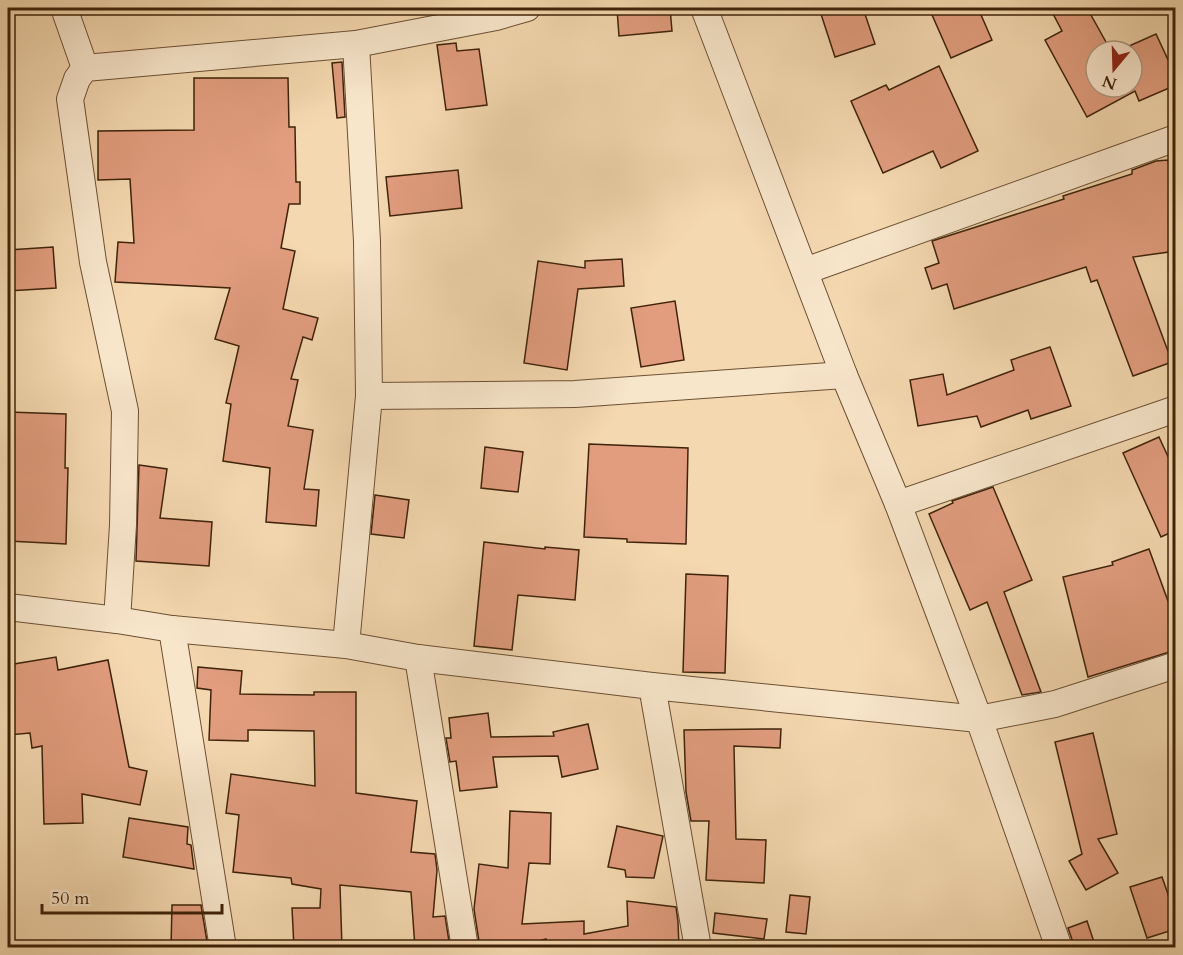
<svg xmlns="http://www.w3.org/2000/svg" width="1183" height="955" viewBox="0 0 1183 955" font-family="Cardo,serif">
<rect width="100%" height="100%" fill="#f4d8af"/>
<filter id="stains"><feTurbulence type="fractalNoise" baseFrequency=".00333" numOctaves="4"/><feColorMatrix values="0 0 0 0 .2 0 0 0 0 .09 0 0 0 0 .02 0 0 0 .5 -.17"/></filter>
<radialGradient id="worn" r=".72"><stop offset=".6" stop-color="#630" stop-opacity="0"/><stop offset="1" stop-color="#630" stop-opacity=".3"/></radialGradient>
<!-- building -->
<g fill="#e19d7e" stroke="#3f230a" stroke-width="1.5">
<polygon points="635,8 670,8 672,31 619,36 617,9"/>
<polygon points="819,8 863,8 875,44 835,57"/>
<polygon points="929,8 978,8 992,40 951,58"/>
<polygon points="1050,8 1087,8 1111,51 1096,51 1096,87 1132,87 1132,51 1118,51 1156,34 1176,77 1176,85 1139,101 1135,91 1087,117 1045,40 1062,31"/>
<polygon points="456,43 457,51 479,49 487,105 446,110 437,45"/>
<polygon points="342,62 345,117 337,118 332,63"/>
<polygon points="939,66 978,151 941,168 933,151 883,173 851,101 886,85 889,90"/>
<polygon points="194,78 288,78 289,127 295,127 296,182 300,182 300,204 289,204 281,248 295,251 283,309 318,318 312,340 303,337 291,379 298,380 288,426 313,430 304,489 319,490 316,526 266,522 270,468 223,461 231,404 226,403 239,346 215,339 230,288 115,282 118,242 134,243 130,179 98,180 98,131 194,130"/>
<polygon points="1168,160 1176,212 1176,251 1133,257 1172,362 1133,376 1097,280 1091,282 1086,267 954,309 947,284 932,289 925,268 939,263 932,241 1064,199 1063,196 1132,174 1132,170 1156,161"/>
<polygon points="458,170 462,208 390,216 386,177"/>
<polygon points="53,247 56,288 8,291 8,250"/>
<polygon points="622,259 624,286 578,289 567,370 524,363 538,261 585,268 585,261"/>
<polygon points="675,301 684,360 641,367 631,308"/>
<polygon points="1050,347 1071,406 1031,419 1028,410 981,427 977,416 918,426 910,380 943,374 947,395 1014,370 1011,360"/>
<polygon points="8,412 66,414 65,468 68,468 66,544 8,541"/>
<polygon points="1159,437 1176,474 1176,530 1161,537 1123,453"/>
<polygon points="589,444 688,448 686,544 627,542 627,539 584,537"/>
<polygon points="485,447 523,452 518,492 481,488"/>
<polygon points="139,465 167,469 160,518 212,522 209,566 136,561"/>
<polygon points="993,487 1032,580 1004,592 1041,692 1022,695 987,602 970,610 929,514 953,503 952,501"/>
<polygon points="375,495 409,500 404,538 371,534"/>
<polygon points="484,542 545,549 545,547 579,550 575,600 518,595 512,650 474,646"/>
<polygon points="1149,549 1176,623 1176,650 1088,677 1063,577 1113,565 1112,562"/>
<polygon points="686,574 728,576 725,673 683,672"/>
<polygon points="56,657 58,670 108,660 129,767 147,771 140,805 82,794 83,823 44,824 42,746 32,748 30,733 8,735 8,665"/>
<polygon points="198,667 242,671 240,694 314,695 314,692 356,692 356,793 417,801 411,852 435,854 437,870 433,917 445,916 450,948 415,948 411,892 340,885 342,948 294,948 292,908 320,908 321,889 292,884 291,878 233,872 239,815 226,813 231,774 315,786 314,731 248,730 248,741 209,740 211,690 197,688"/>
<polygon points="488,713 491,737 554,736 553,732 588,724 598,769 562,777 558,756 493,757 497,787 460,791 456,761 450,762 446,738 451,738 449,718"/>
<polygon points="768,729 781,729 780,748 734,746 736,839 766,840 764,883 706,880 709,821 691,821 686,792 684,730"/>
<polygon points="1093,733 1117,834 1098,839 1118,873 1086,890 1069,861 1082,854 1055,742"/>
<polygon points="510,811 551,813 550,864 529,863 522,924 584,921 584,934 628,926 627,901 676,907 678,922 679,948 546,948 546,939 510,948 480,948 474,909 479,864 508,868"/>
<polygon points="129,818 188,827 187,844 191,845 194,869 123,857"/>
<polygon points="617,826 663,836 654,878 626,877 625,870 608,867"/>
<polygon points="1162,877 1176,917 1176,929 1147,938 1130,887"/>
<polygon points="790,895 810,897 806,934 786,932"/>
<polygon points="172,905 201,905 208,948 171,948"/>
<polygon points="715,913 767,919 764,939 713,933"/>
<polygon points="1087,921 1096,948 1075,948 1068,928"/>
</g>
<g fill="none" stroke-linecap="round" stroke-linejoin="round">
<!-- minor casing -->
<g stroke="#6c5033" stroke-width="28">
<g id="minor">
<polyline points="64,8 85,68"/>
<polyline points="704,8 844,375 898,504 979,719 1059,948"/>
<polyline points="805,271 1176,138"/>
<polyline points="369,396 575,394 844,375"/>
<polyline points="898,504 1176,409"/>
<polyline points="8,607 117,620 172,629 346,645 418,658 652,686 979,719 1055,704 1176,665"/>
<polyline points="117,620 123,525 125,411 93,262 70,99 77,79 85,68 356,44 496,17 527,8"/>
<polyline points="172,629 223,948"/>
<polyline points="346,645 369,396 367,241 356,44"/>
<polyline points="418,658 465,948"/>
<polyline points="652,686 698,948"/>
</g>
</g>
<!-- minor -->
<use href="#minor" stroke="#f8e6cb" stroke-width="26"/>
</g>
<!-- margin -->
<rect width="1183" height="955" fill="none" stroke="#f4d8af" stroke-width="30"/>
<rect x="9" y="9" width="1165" height="937" fill="none" stroke="#3f230a" stroke-width="3"/>
<rect x="15" y="15" width="1153" height="925" fill="none" stroke="#3f230a" stroke-width="1.5"/>
<!-- north arrow -->
<g transform="translate(1114 69) rotate(199)"><circle r="28" fill="#f8e6cb" stroke="#ae987e" stroke-width="1.5"/>
<path d="M0-4.5L10 22L0 15L-10 22Z" fill="#8f2418"/>
<text y="-9" font-size="16" font-weight="bold" text-anchor="middle" fill="#3f230a">N</text>
</g>
<!-- scale -->
<path d="M42 904v9h180v-9" fill="none" stroke="#3f230a" stroke-width="3"/>
<text x="51" y="904" font-size="18" fill="#3f230a" stroke="#f8e6cb" stroke-width="4.5" paint-order="stroke">50 m</text>
<rect width="100%" height="100%" filter="url(#stains)"/>
<rect width="100%" height="100%" fill="url(#worn)"/>
</svg>
